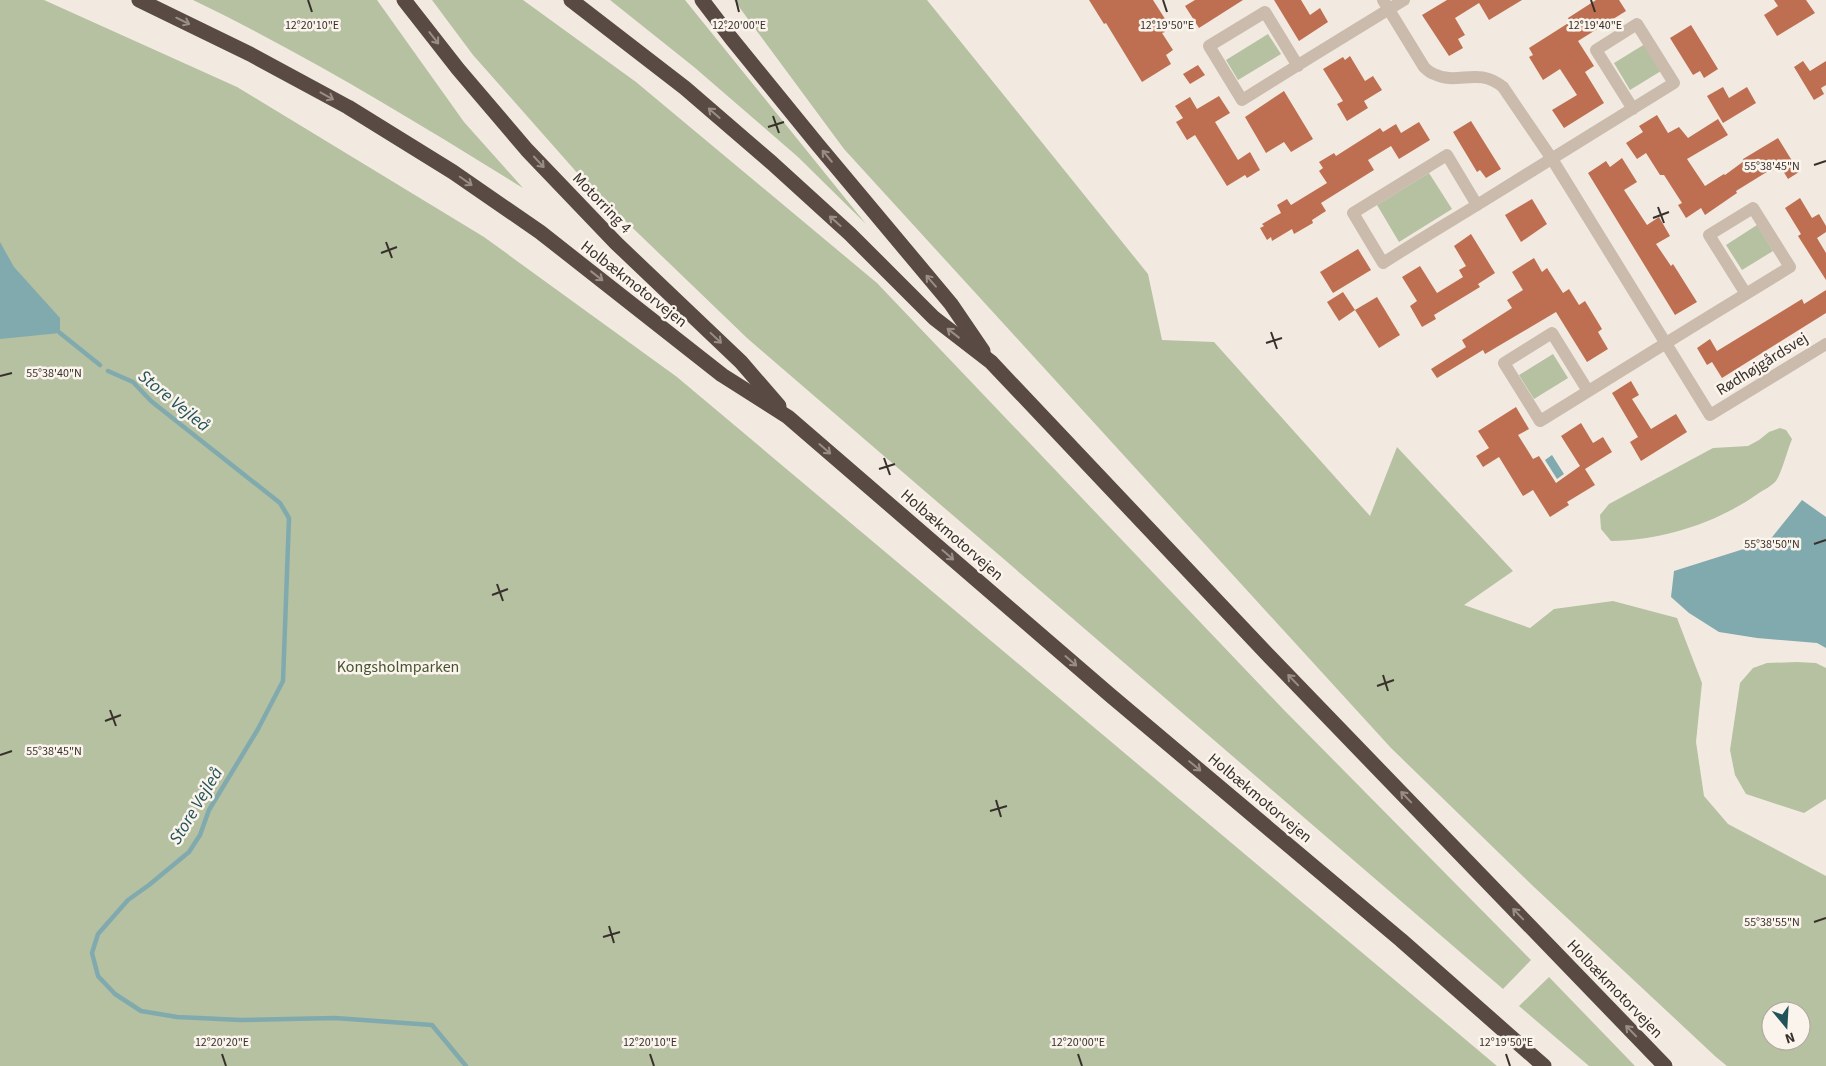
<svg xmlns="http://www.w3.org/2000/svg" width="1826" height="1066" viewBox="0 0 1826 1066" font-family="'Source Sans 3',sans-serif">
<rect width="100%" height="100%" fill="#f2eae0"/>
<!-- green -->
<g fill="#b5c1a1" fill-rule="evenodd">
<polygon points="0,0 44,0 237,87 484,237 677,377 1497,1066 0,1066"/>
<path d="M193 0H377L464 122 523 188C415 121 307 55 193 0Z"/>
<polygon points="432,0 523,0 636,82 877,283 1283,709 1531,960 1503,989 747,338 587,184 473,55"/>
<polygon points="610,0 685,0 866,224 798,157 694,67"/>
<path d="M734 0H927L1148 274 1162 340 1214 342 1370 516 1397 447 1513 571 1464 605 1530 628 1554 609 1613 601 1677 618 1702 683 1696 742 1704 796 1728 824 1826 876V1066H1727L1716 1057 1534 887 1391 748 844 149ZM1771 1011H1801V1041H1771Z"/>
<polygon points="1268,34 1281,54 1238,80 1226,60"/>
<polygon points="1645,44 1661,71 1630,90 1614,63"/>
<polygon points="1429,173 1452,209 1399,242 1377,205"/>
<polygon points="1757,225 1773,251 1742,270 1726,245"/>
<polygon points="1553,354 1568,378 1534,399 1519,375"/>
<path d="M1780 428 1786 430 1792 439C1788 448 1781 476 1775 482 1771 486 1764 490 1759 493 1717 523 1663 540 1611 541L1601 529 1600 515 1609 504 1713 448 1748 446 1759 440 1769 432Z"/>
<polygon points="1797,662 1816,663 1826,668 1826,799 1804,813 1746,794 1735,775 1730,750 1740,683 1753,668 1767,663"/>
<polygon points="1549,977 1635,1066 1589,1066 1519,1006"/>
</g>
<!-- water -->
<g fill="#81aaae">
<polygon points="0,242 14,267 60,318 60,333 0,339"/>
<polygon points="1552,455 1564,474 1557,479 1545,460"/>
<polygon points="1802,500 1826,517 1826,648 1817,643 1757,638 1719,632 1689,613 1671,597 1674,571 1769,541"/>
</g>
<g fill="none" stroke-linecap="round" stroke-linejoin="round">
<!-- stream -->
<g stroke="#81aaae" stroke-width="4.5">
<polyline points="60,333 100,365"/>
<polyline points="108,371 133,382 151,401 280,503 289,518 283,681 258,729 209,810 200,835 189,852 149,885 128,900 98,934 92,953 98,976 115,994 141,1011 177,1017 241,1020 335,1018 432,1025 466,1066"/>
</g>
</g>
<!-- building -->
<g fill="#bf6f51">
<polygon points="1089,0 1153,0 1167,22 1161,26 1165,32 1162,33 1173,50 1166,55 1171,64 1142,82 1106,23 1104,24"/>
<polygon points="1195,0 1243,0 1199,28 1185,6"/>
<polygon points="1274,0 1301,0 1310,15 1320,8 1328,22 1299,41"/>
<polygon points="1447,0 1522,0 1489,20 1479,3 1455,18 1465,35 1458,39 1463,48 1449,56 1422,15"/>
<polygon points="1596,0 1619,0 1626,11 1578,41 1594,66 1585,72 1604,103 1564,128 1552,110 1577,95 1560,69 1543,80 1529,57 1533,55 1529,48 1570,22 1568,18"/>
<polygon points="1774,0 1806,0 1815,13 1777,36 1764,15 1778,6"/>
<polygon points="1691,25 1718,69 1704,78 1700,71 1693,75 1670,38"/>
<polygon points="1350,56 1365,81 1373,76 1382,90 1364,101 1368,108 1347,121 1337,104 1343,101 1323,69 1343,57 1345,60"/>
<polygon points="1803,61 1810,71 1826,61 1826,85 1821,88 1824,94 1814,100 1794,67"/>
<polygon points="1198,65 1205,75 1190,84 1183,74"/>
<polygon points="1723,87 1729,98 1747,87 1756,103 1723,123 1707,96"/>
<polygon points="1284,91 1313,139 1291,152 1284,142 1266,153 1245,117"/>
<polygon points="1219,96 1230,113 1215,122 1238,160 1250,152 1260,170 1247,178 1245,175 1227,186 1195,135 1187,140 1176,122 1183,118 1175,106 1190,97 1197,109"/>
<polygon points="1657,115 1668,133 1679,127 1688,138 1718,119 1728,135 1687,159 1705,186 1724,174 1725,175 1744,161 1743,159 1778,138 1799,172 1788,179 1780,166 1771,172 1770,170 1736,191 1737,193 1705,215 1701,208 1686,218 1678,205 1682,203 1664,175 1660,175 1646,153 1637,159 1626,143 1643,132 1639,126"/>
<polygon points="1471,121 1501,169 1486,178 1480,170 1477,172 1453,132"/>
<polygon points="1419,122 1430,140 1399,159 1391,146 1368,160 1374,170 1321,203 1326,211 1312,220 1313,223 1294,234 1292,229 1272,241 1271,237 1267,240 1260,228 1264,226 1262,224 1281,213 1277,205 1287,199 1291,205 1327,183 1319,171 1323,168 1319,162 1334,153 1336,156 1380,128 1383,132 1396,124 1401,133"/>
<polygon points="1622,158 1637,182 1624,190 1647,225 1659,217 1670,236 1656,244 1671,266 1673,264 1697,302 1675,315 1588,173 1606,161 1610,167"/>
<polygon points="1800,198 1812,218 1819,214 1826,226 1826,232 1817,238 1826,253 1826,280 1798,236 1801,234 1785,208"/>
<polygon points="1532,199 1547,224 1521,242 1505,215"/>
<polygon points="1471,234 1495,273 1478,284 1480,287 1434,315 1436,319 1422,327 1410,306 1417,301 1402,277 1420,266 1437,293 1463,277 1459,270 1466,266 1454,246"/>
<polygon points="1358,249 1371,270 1333,293 1320,272"/>
<polygon points="1534,258 1542,272 1547,268 1563,293 1569,289 1579,305 1585,301 1602,329 1598,332 1608,349 1587,362 1556,312 1485,354 1483,350 1437,378 1431,369 1466,347 1462,340 1512,308 1507,300 1523,290 1512,272"/>
<polygon points="1826,290 1826,313 1722,378 1712,362 1707,365 1697,348 1710,339 1717,351 1802,299 1804,304"/>
<polygon points="1343,292 1355,310 1339,321 1327,302"/>
<polygon points="1377,297 1400,335 1379,348 1355,310"/>
<polygon points="1631,381 1639,395 1632,399 1651,429 1676,414 1687,432 1641,461 1630,442 1638,437 1612,393"/>
<polygon points="1516,407 1529,429 1518,435 1533,459 1539,456 1556,483 1580,466 1561,436 1581,423 1593,443 1603,437 1612,452 1585,469 1595,485 1567,502 1569,505 1550,517 1533,490 1523,496 1499,457 1483,467 1476,456 1489,448 1478,431"/>
</g>
<g fill="none" stroke-linecap="round" stroke-linejoin="round">
<!-- minor -->
<g stroke="#cabbad" stroke-width="12">
<path d="M1383 0 1424 67C1427 70 1430 73 1434 74 1458 86 1477 66 1503 87L1552 159 1710 415 1826 344"/>
<polyline points="1298,66 1265,12 1209,46 1242,100 1311,57 1404,0"/>
<path d="M1477 205 1447 155 1353 213 1383 263C1414 243 1446 224 1477 205L1674 83 1637 24 1596 50 1633 109"/>
<path d="M1588 391 1552 333 1504 363 1540 421 1545 418C1627 367 1708 317 1790 267L1753 208 1709 235 1746 294"/>
</g>
<!-- motorway -->
<g stroke="#594a43" stroke-width="15">
<polyline points="139,0 250,54 348,107 453,172 540,232 722,375 788,417 1110,695 1401,940 1544,1066"/>
<polyline points="404,0 458,69 527,150 616,243 741,362 779,406"/>
<polyline points="571,0 685,88 772,163 850,234 934,318 991,362 1269,656 1665,1066"/>
<polyline points="702,0 731,38 818,145 951,304 983,351"/>
</g>
</g>
<!-- one-way arrows -->
<defs><path id="oneway-shaft" d="M-6 0H5M1.5-3L5.5 0L1.5 3" fill="none" stroke-width="1.6" stroke-linecap="round" stroke-linejoin="round" transform="scale(1.25)"/></defs>
<g stroke="#998e87">
<use href="#oneway-shaft" transform="translate(183 21) rotate(26)"/>
<use href="#oneway-shaft" transform="translate(434 38) rotate(52)"/>
<use href="#oneway-shaft" transform="translate(327 96) rotate(29)"/>
<use href="#oneway-shaft" transform="translate(714 113) rotate(-139)"/>
<use href="#oneway-shaft" transform="translate(827 156) rotate(-130)"/>
<use href="#oneway-shaft" transform="translate(539 162) rotate(47)"/>
<use href="#oneway-shaft" transform="translate(466 181) rotate(35)"/>
<use href="#oneway-shaft" transform="translate(835 221) rotate(-138)"/>
<use href="#oneway-shaft" transform="translate(597 276) rotate(38)"/>
<use href="#oneway-shaft" transform="translate(931 281) rotate(-131)"/>
<use href="#oneway-shaft" transform="translate(953 333) rotate(-142)"/>
<use href="#oneway-shaft" transform="translate(716 338) rotate(43)"/>
<use href="#oneway-shaft" transform="translate(825 449) rotate(41)"/>
<use href="#oneway-shaft" transform="translate(948 555) rotate(41)"/>
<use href="#oneway-shaft" transform="translate(1071 661) rotate(41)"/>
<use href="#oneway-shaft" transform="translate(1293 680) rotate(-134)"/>
<use href="#oneway-shaft" transform="translate(1195 766) rotate(40)"/>
<use href="#oneway-shaft" transform="translate(1406 797) rotate(-134)"/>
<use href="#oneway-shaft" transform="translate(1518 914) rotate(-134)"/>
<use href="#oneway-shaft" transform="translate(1631 1031) rotate(-134)"/>
</g>
<!-- ticks -->
<path fill="none" stroke="#38302b" stroke-width="2" d="M308 0 312 12M736 0 739 12M1163 0 1167 12M1591 0 1595 12M773 116 779 133M768 127 784 122M1814 165 1826 161M1658 207 1664 223M1653 218 1669 212M386 242 392 258M381 253 397 247M1271 332 1277 349M1266 343 1282 338M0 376 12 373M884 458 890 475M879 469 895 464M1814 544 1826 540M497 584 503 601M492 595 508 589M1383 675 1388 691M1377 686 1394 680M110 710 116 726M105 721 121 715M0 755 12 751M996 800 1001 817M990 811 1007 806M1814 922 1826 918M609 926 614 943M603 937 620 932M222 1054 226 1066M650 1054 654 1066M1078 1054 1082 1066M1506 1054 1510 1066"/>
<g text-anchor="middle" dominant-baseline="central" stroke-width="5" stroke-linejoin="round" paint-order="stroke">
<!-- street labels -->
<g font-size="16" fill="#38302b" stroke="#faf4ed">
<text transform="translate(602 203) rotate(46)">Motorring 4</text>
<text transform="translate(634 284) rotate(38)">Holbækmotorvejen</text>
<text transform="translate(1762 364) rotate(-32)">Rødhøjgårdsvej</text>
<text transform="translate(952 535) rotate(41)">Holbækmotorvejen</text>
<text transform="translate(1260 798) rotate(40)">Holbækmotorvejen</text>
<text transform="translate(1615 989) rotate(46)">Holbækmotorvejen</text>
</g>
<!-- park labels -->
<g font-size="16" fill="#465530" stroke="#faf4ed">
<text x="398" y="667">Kongsholmparken</text>
</g>
<!-- water labels -->
<g font-size="18" font-style="italic" fill="#225358" stroke="#faf4ed">
<text transform="translate(174 401) rotate(39)">Store Vejleå</text>
<text transform="translate(196 806) rotate(-59)">Store Vejleå</text>
</g>
</g>
<g font-size="12" text-anchor="middle" fill="#38302b" stroke="#faf4ed" stroke-width="5" stroke-linejoin="round" paint-order="stroke">
<text x="312" y="29">12°20'10"E</text>
<text x="739" y="29">12°20'00"E</text>
<text x="1167" y="29">12°19'50"E</text>
<text x="1595" y="29">12°19'40"E</text>
<text x="1772" y="170">55°38'45"N</text>
<text x="54" y="377">55°38'40"N</text>
<text x="1772" y="548">55°38'50"N</text>
<text x="54" y="755">55°38'45"N</text>
<text x="1772" y="926">55°38'55"N</text>
<text x="222" y="1046">12°20'20"E</text>
<text x="650" y="1046">12°20'10"E</text>
<text x="1078" y="1046">12°20'00"E</text>
<text x="1506" y="1046">12°19'50"E</text>
</g>
<!-- north arrow -->
<g transform="translate(1786 1026) rotate(162)"><circle r="24" fill="#faf4ed" stroke="#aca69f"/>
<path d="M0-4L9 19L0 12L-9 19Z" fill="#225358"/>
<text y="-8" font-size="14" font-weight="bold" text-anchor="middle" fill="#38302b">N</text>
</g>
</svg>
